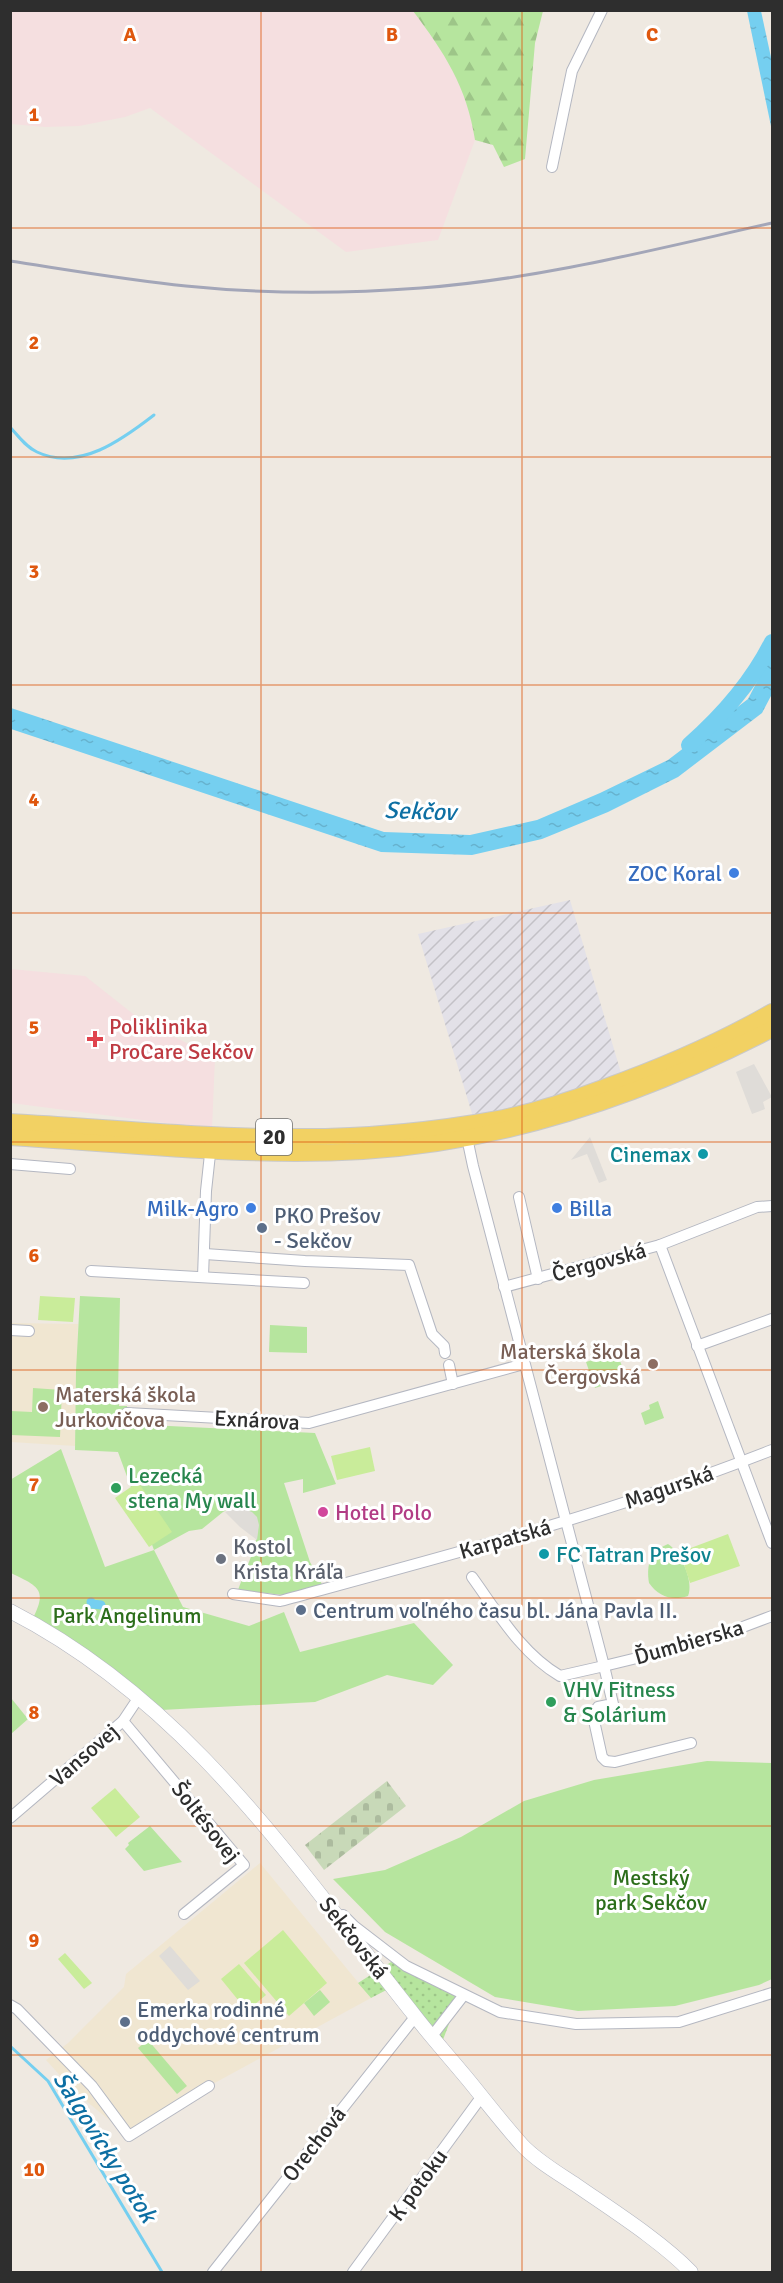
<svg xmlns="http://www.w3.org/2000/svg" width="783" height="2283" viewBox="0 0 783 2283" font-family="Signika,sans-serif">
<defs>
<pattern id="industrial-furrows" width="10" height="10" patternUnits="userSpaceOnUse" patternTransform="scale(1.5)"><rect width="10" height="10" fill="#e3e1e8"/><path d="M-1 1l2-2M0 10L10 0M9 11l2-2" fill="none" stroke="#c3c1c7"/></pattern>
<pattern id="grass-dots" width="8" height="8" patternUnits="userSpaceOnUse" patternTransform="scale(1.5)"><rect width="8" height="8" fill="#b6e59e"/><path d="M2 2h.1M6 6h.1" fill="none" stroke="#9dc588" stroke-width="1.8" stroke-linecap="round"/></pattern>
<pattern id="forest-firs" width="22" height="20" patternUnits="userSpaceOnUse" patternTransform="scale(1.5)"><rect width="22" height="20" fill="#b6e59e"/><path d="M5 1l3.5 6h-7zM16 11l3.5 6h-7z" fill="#9dc588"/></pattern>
<pattern id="cemetery-stones" width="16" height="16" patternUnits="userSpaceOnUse" patternTransform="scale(1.5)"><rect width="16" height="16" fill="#c8d9b8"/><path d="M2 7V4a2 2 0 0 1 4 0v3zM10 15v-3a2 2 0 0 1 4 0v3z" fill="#acbb9e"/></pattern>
<pattern id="water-ripples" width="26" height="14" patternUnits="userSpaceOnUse" patternTransform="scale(1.5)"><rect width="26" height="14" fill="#75cff0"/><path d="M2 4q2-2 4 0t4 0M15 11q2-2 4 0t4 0" fill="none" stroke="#66b2ce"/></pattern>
</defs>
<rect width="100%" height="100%" fill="#efe9e1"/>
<!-- industrial -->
<polygon fill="url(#industrial-furrows)" points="570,900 621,1073 527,1106 473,1117 418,934"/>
<!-- education -->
<g fill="#f0e6d1">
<polygon points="10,1323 78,1324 75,1446 11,1442"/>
<polygon points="260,1863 371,1998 209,2086 129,2136 75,2092 46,2060 68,2043 124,1987 126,1974"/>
</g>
<!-- medical -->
<g fill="#f5dfe0">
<polygon points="413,10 442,50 458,78 473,125 475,140 438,240 346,252 150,108 125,117 79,126 45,127 11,124 11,11"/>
<polygon points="11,969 85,976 142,1021 215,1057 212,1129 11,1103"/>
</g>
<!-- grass -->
<polygon fill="url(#grass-dots)" points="399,1957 463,1994 455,2008 441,2045 396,1985 371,1998 358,1983"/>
<!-- forest -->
<path fill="url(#forest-firs)" d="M413 11H543L535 43 525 159 504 167 493 145 475 140C467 87 444 52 413 11Z"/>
<!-- cemetery -->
<polygon fill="url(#cemetery-stones)" points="387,1781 406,1806 324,1870 305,1845"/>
<!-- park -->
<g fill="#b6e59e">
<path d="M80 1296 120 1298 118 1393 119 1406H127L128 1424 315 1433 336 1484 303 1493V1479L284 1483 310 1562 324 1588 283 1595 238 1590C245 1569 263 1537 256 1517L231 1508 223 1512 202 1529 189 1531 154 1550 183 1607 249 1626 284 1612 300 1652 414 1623 453 1665 433 1685 387 1675 315 1702 161 1710 31 1622C48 1590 40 1587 11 1573L10 1480 61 1449 105 1567 154 1550 118 1452 75 1450 76 1371Z"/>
<polygon points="270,1325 307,1327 307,1353 269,1352"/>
<polygon points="617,1352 626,1378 595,1388 586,1362"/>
<polygon points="33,1388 62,1390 60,1437 11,1435 11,1411 32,1412"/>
<polygon points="658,1401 664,1418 645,1425 641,1413 650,1409 649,1405"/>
<path d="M668 1544C681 1552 694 1582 688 1596 672 1601 659 1597 649 1583 646 1565 650 1551 668 1544Z"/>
<polygon points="11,1698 28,1719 11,1734 10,1734"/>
<polygon points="707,1761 772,1763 772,1979 759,1985 675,2006 578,2011 495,1997 385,1932 333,1879 385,1870 461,1837 524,1801 594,1780"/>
<polygon points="150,1826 182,1862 144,1871 125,1849 129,1845 128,1843"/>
<polygon points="320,1990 330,2002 314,2016 304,2003"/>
<polygon points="148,2040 187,2086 177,2094 138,2048"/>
</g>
<!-- pitch -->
<g fill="#c9ec9a">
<polygon points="40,1296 75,1298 73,1322 38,1320"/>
<polygon points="370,1447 375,1471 337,1480 331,1456"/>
<polygon points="138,1482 172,1532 149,1547 115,1498"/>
<polygon points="728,1534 740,1566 690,1583 680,1552"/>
<polygon points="115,1788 140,1817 116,1837 91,1808"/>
<polygon points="283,1930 327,1983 289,2016 244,1963"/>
<polygon points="65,1953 92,1983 84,1989 58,1959"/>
<polygon points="239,1964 266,1995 247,2011 221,1979"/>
</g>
<!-- plaza -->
<g fill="#dfdcd8">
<polygon points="754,1064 772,1097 763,1102 765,1109 752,1114 736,1072"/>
<polygon points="590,1137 607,1180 599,1183 587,1154 571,1160"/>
<polygon points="239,1507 252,1512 257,1517 259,1525 257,1540 240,1527 225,1512"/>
<polygon points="170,1946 200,1981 188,1990 159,1956"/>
</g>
<!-- water -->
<g fill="url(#water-ripples)">
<polygon points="747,11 761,11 772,62 772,131"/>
<polygon points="772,653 772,694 762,713 678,777 608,812 542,839 472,855 381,852 11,729 11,708 384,832 470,835 537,820 600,793 668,760 748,699"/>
</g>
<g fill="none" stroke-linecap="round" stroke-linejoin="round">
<!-- stream -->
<g stroke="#75cff0" stroke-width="3">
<path d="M10 427C18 436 26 447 37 452 79 472 123 439 154 415"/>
<polyline points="10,2046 48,2081 162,2272"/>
</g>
<!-- canal -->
<polyline stroke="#75cff0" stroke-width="9" points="91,1602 92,1604 101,1605"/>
<!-- river -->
<path stroke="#75cff0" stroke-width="16" d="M689 745C722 716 752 682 772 642"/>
<!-- minor casing -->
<g stroke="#b4b7c1" stroke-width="12">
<g id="minor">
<polyline points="552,167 572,71 602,10"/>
<polyline points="466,1133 473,1166 604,1666 703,1642 772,1616"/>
<polyline points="10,1164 70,1169"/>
<polyline points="519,1197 538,1279"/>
<polyline points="660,1245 772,1543"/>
<polyline points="205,1254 305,1261 409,1265 432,1334 444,1346 445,1353"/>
<polyline points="91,1271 304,1283"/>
<polyline points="203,1277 206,1191 211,1145"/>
<polyline points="504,1287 660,1245 757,1207 772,1206"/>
<polyline points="10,1330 29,1331"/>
<polyline points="697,1346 772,1319"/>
<polyline points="449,1365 453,1384"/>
<polyline points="127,1413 309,1423 524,1364"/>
<path d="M472 1577C498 1613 521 1653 560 1676L604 1666 613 1704 598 1707 593 1716 602 1757 606 1761 615 1762 691 1743"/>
<path d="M233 1594 280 1601C446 1556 612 1513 772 1450"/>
<polyline points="123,1721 244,1865 184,1914"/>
<polyline points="10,1818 123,1721 139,1697"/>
<polyline points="343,1915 354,1926 406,1966 500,2012 576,2024 679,2022 772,1993"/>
<polyline points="10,2005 17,2009 92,2086 129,2136 209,2086"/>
<polyline points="432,2036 463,1996"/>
<polyline points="213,2272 415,2017"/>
<polyline points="353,2272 482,2096"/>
</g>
</g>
<!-- tertiary casing -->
<g stroke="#b4b7c1" stroke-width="15">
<path id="tertiary" d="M10 1611C189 1703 293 1863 415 2016 432 2038 452 2060 470 2082 487 2103 504 2125 522 2145 537 2161 558 2173 576 2185 612 2210 661 2241 691 2272"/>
</g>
<!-- primary casing -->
<g stroke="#c9c9c9" stroke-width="18">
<g id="primary">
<path d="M10 1122C102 1127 195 1137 287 1137 359 1138 432 1131 503 1118 537 1111 571 1100 603 1088 662 1067 718 1043 772 1012"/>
<path d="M10 1137C127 1144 246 1158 363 1151 508 1142 644 1095 772 1029"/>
</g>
</g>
<!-- minor -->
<use href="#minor" stroke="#fff" stroke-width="10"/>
<!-- tertiary -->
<use href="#tertiary" stroke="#fff" stroke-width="14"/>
<!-- primary -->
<use href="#primary" stroke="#f2d163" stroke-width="16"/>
<!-- rail -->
<path stroke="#a3a6b8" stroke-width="3" d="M10 261C69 270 127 280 186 286 264 294 342 294 421 288 540 279 656 249 772 223"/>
</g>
<!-- grid -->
<path fill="none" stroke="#df570e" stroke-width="1.5" stroke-opacity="0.55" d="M261 10V2272M522 10V2272M10 228H772M10 457H772M10 685H772M10 913H772M10 1142H772M10 1370H772M10 1598H772M10 1826H772M10 2055H772"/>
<!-- markers -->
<g fill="#3f7fe0" stroke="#fff" stroke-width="2">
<circle cx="734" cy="873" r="6"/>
<circle cx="251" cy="1208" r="6"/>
<circle cx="557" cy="1208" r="6"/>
</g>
<path fill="#e0444e" stroke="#fff" stroke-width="2" d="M92 1030h6v6h6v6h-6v6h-6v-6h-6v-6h6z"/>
<g fill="#0f9aa8" stroke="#fff" stroke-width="2">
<circle cx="703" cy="1154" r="6"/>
<circle cx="544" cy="1554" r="6"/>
</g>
<g fill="#5c6f8a" stroke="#fff" stroke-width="2">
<circle cx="262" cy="1228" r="6"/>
<circle cx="301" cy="1610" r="6"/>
<circle cx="125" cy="2022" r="6"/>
</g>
<g fill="#8d6e63" stroke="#fff" stroke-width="2">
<circle cx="653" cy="1364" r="6"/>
<circle cx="43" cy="1407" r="6"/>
</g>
<g fill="#2e9e5b" stroke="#fff" stroke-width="2">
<circle cx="116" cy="1488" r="6"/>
<circle cx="551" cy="1702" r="6"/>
</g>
<circle fill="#d1479c" stroke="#fff" stroke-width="2" cx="323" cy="1512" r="6"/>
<circle fill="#6b7280" stroke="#fff" stroke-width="2" cx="221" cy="1559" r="6"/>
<g text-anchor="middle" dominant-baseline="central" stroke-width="6" stroke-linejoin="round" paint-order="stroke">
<!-- shield labels -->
<rect fill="#fff" stroke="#6d6d6d" stroke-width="1.5" x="256" y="1119" width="36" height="36" rx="4.5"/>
<g font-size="21" font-weight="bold" fill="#2e2e2e">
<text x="274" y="1137">20</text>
</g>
<!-- shop labels -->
<g font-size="22" fill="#366cbe" stroke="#fff" text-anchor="end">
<text x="722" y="873">ZOC Koral</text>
<text x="239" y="1208">Milk-Agro</text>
<text x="569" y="1208" text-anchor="start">Billa</text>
</g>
<!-- health labels -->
<g font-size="22" fill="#be3a42" stroke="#fff" text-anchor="start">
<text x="109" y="1026">Poliklinika<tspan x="109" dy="25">ProCare Sekčov</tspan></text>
</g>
<!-- culture labels -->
<g font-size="22" fill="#0d838f" stroke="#fff" text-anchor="end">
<text x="691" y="1154">Cinemax</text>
<text x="556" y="1554" text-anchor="start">FC Tatran Prešov</text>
</g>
<!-- service labels -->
<g font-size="22" fill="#4e5e75" stroke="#fff" text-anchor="start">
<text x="274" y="1215">PKO Prešov<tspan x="274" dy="25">- Sekčov</tspan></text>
<text x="313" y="1610">Centrum voľného času bl. Jána Pavla II.</text>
<text x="137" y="2009">Emerka rodinné<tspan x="137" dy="25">oddychové centrum</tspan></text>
</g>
<!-- street labels -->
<g font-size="22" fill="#2e2e2e" stroke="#fff">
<text transform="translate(599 1262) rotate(-15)">Čergovská</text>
<text transform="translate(257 1420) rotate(3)">Exnárova</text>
<text transform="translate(669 1487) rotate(-19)">Magurská</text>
<text transform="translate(505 1539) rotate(-16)">Karpatská</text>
<text transform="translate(689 1642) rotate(-16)">Ďumbierska</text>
<text transform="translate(84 1755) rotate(-41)">Vansovej</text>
<text transform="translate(206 1822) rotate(52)">Šoltésovej</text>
<text transform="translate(354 1938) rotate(52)">Sekčovská</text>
<text transform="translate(314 2144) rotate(-52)">Orechová</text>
<text transform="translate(418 2185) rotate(-54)">K potoku</text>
</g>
<!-- education labels -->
<g font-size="22" fill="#785e54" stroke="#fff" text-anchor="end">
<text x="641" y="1351">Materská škola<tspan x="641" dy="25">Čergovská</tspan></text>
<text x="55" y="1394" text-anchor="start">Materská škola<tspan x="55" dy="25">Jurkovičova</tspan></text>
</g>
<!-- leisure labels -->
<g font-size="22" fill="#27864d" stroke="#fff" text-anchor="start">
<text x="128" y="1475">Lezecká<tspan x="128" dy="25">stena My wall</tspan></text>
<text x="563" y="1689">VHV Fitness<tspan x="563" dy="25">&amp; Solárium</tspan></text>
</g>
<!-- hotel labels -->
<g font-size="22" fill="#b23c85" stroke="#fff" text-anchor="start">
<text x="335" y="1512">Hotel Polo</text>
</g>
<!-- worship labels -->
<g font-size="22" fill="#5b616d" stroke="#fff" text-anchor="start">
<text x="233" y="1546">Kostol<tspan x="233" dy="25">Krista Kráľa</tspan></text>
</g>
<!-- park labels -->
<g font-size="22" fill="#2c6e1b" stroke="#fff">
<text x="127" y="1615">Park Angelinum</text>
<text x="651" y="1877">Mestský<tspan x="651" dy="25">park Sekčov</tspan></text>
</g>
<!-- water labels -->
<g font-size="24" font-style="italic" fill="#0d6fa3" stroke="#fff">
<text transform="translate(420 811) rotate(2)">Sekčov</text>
<text transform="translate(105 2147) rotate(58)">Šalgovícky potok</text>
</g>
</g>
<g font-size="20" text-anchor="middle" font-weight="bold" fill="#df570e" stroke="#fff" stroke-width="6" stroke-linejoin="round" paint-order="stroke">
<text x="130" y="41">A</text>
<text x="392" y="41">B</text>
<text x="652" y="41">C</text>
<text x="34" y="121">1</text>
<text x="34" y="349">2</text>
<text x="34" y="578">3</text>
<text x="34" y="806">4</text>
<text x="34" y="1034">5</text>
<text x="34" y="1262">6</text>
<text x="34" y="1491">7</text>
<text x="34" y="1719">8</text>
<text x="34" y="1947">9</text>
<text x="34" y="2176">10</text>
</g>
<!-- border -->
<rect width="783" height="2283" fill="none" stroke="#2e2e2e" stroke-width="24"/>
</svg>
